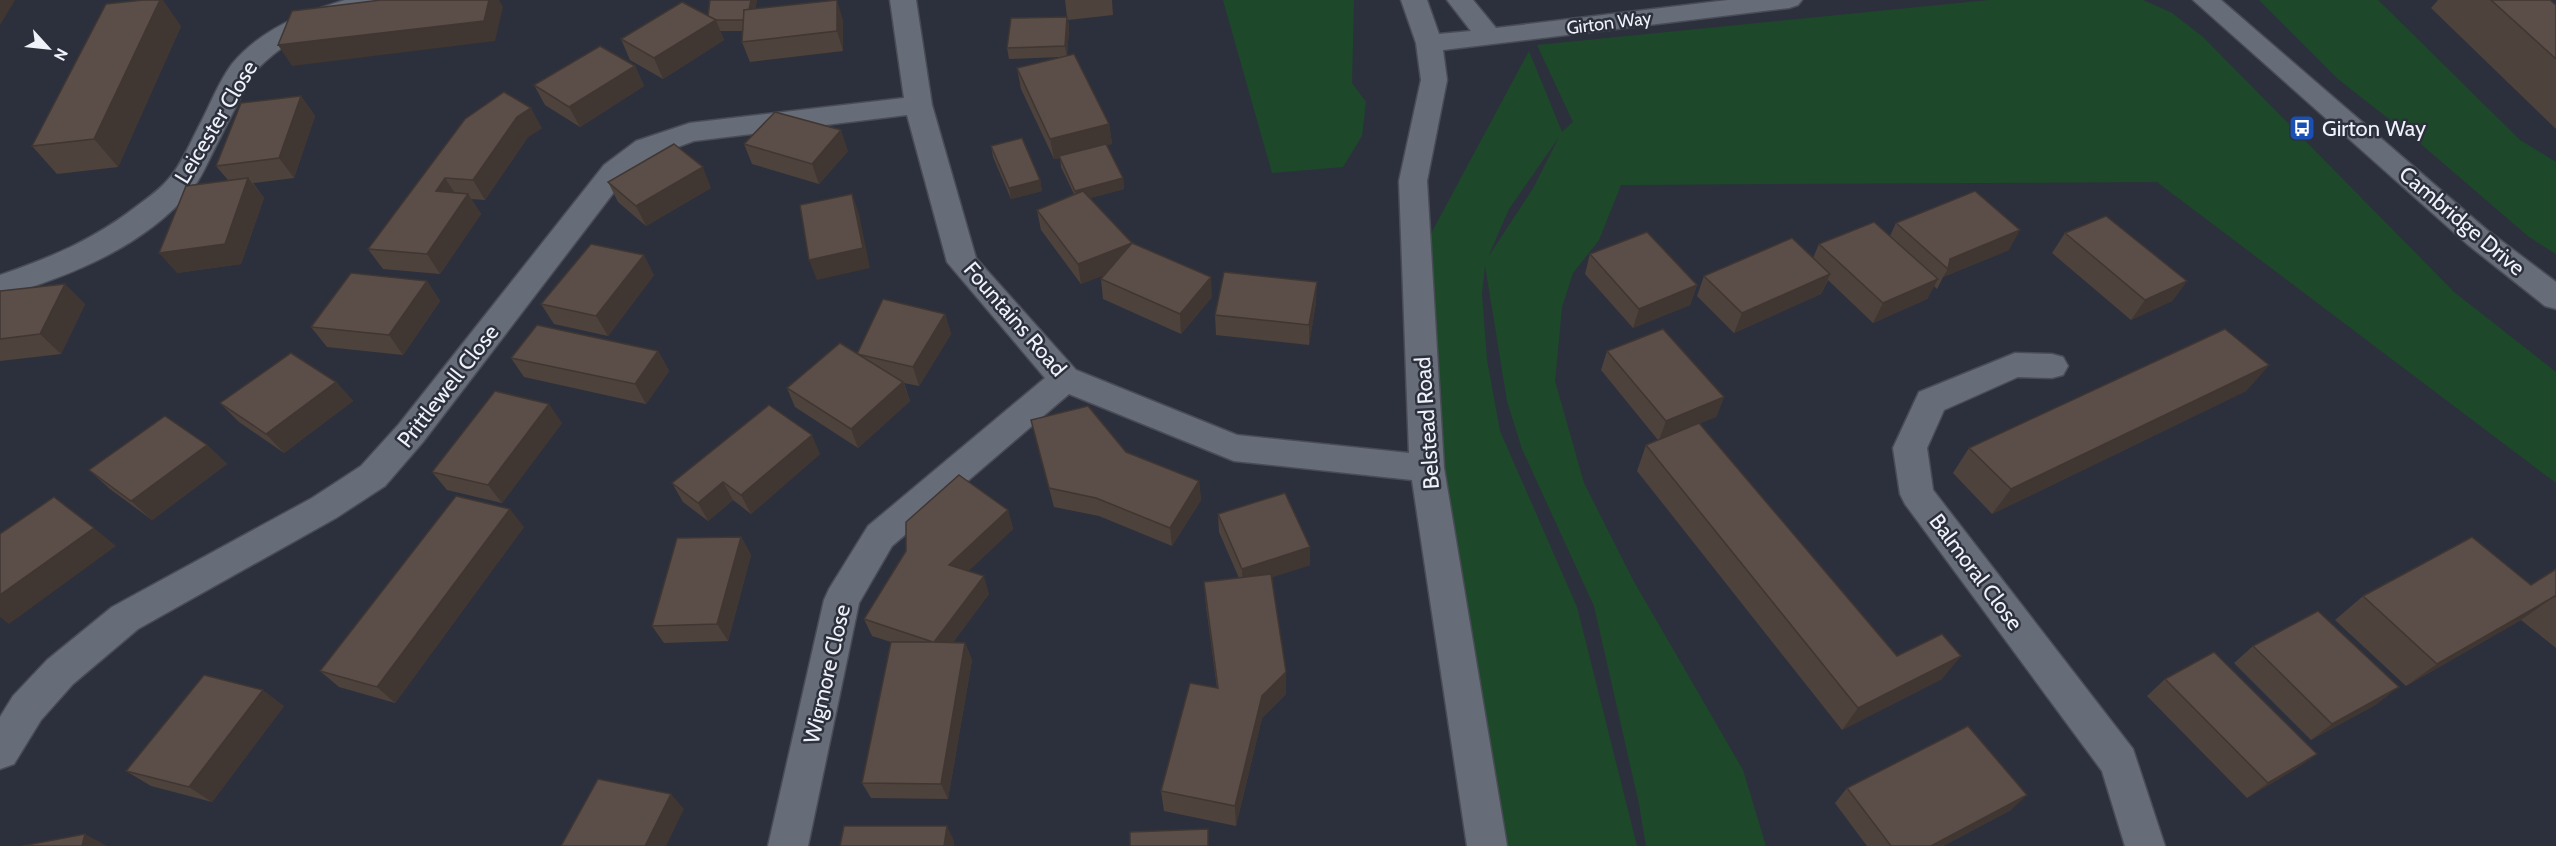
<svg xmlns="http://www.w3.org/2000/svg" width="2556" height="846" viewBox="0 0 2556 846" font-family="Cabin,sans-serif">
<rect width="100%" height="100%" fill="#2c303c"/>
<!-- green -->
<g fill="#1d492a" fill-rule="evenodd">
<polygon points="1223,0 1354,0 1352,83 1366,102 1362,136 1343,167 1272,173"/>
<path d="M1989 0H2143L2172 13 2203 37 2454 292 2556 372V483L2157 182 1621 185 1599 240 1573 273 1562 307 1555 381 1584 483 1633 580 1743 770 1766 846H1646L1639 804 1594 606 1522 449 1507 401 1485 265 1482 294 1487 360 1500 431 1577 607 1637 846H1486L1404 284 1529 51 1562 132 1573 122 1537 45ZM1559 137 1534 187 1488 257 1509 209Z"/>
<polygon points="2259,0 2378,0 2520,140 2556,162 2556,254 2529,237 2422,145 2338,79"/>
</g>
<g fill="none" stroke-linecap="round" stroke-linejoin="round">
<!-- minor casing -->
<g stroke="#494c56" stroke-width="3">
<g id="minor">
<path d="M345 0H386L382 5C333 19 287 35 252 75 239 100 226 126 213 152 207 164 201 178 193 188 145 247 70 276 0 297V275C52 257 93 240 137 206 149 197 162 188 171 176 183 161 191 141 200 124 210 105 219 81 232 64 261 29 303 13 345 0Z"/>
<polygon points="890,0 916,0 932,105 976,258 1076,370 1237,435 1409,453 1399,181 1421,80 1416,43 1401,0 1427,0 1439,34 1471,31 1447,0 1473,0 1496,28 1728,0 1802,0 1798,5 1789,8 1443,50 1447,80 1427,181 1444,468 1507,846 1467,846 1412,480 1234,461 1069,394 892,546 859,603 808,846 768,846 824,600 829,589 868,526 1045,378 947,262 907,115 694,141 656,155 624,179 423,442 385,486 336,518 138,629 73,684 41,720 14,764 0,769 0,717 13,696 47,660 112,607 312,498 361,466 399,424 604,165 636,141 690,123 904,98"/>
<polygon points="2193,0 2221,0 2487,230 2556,282 2556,309 2545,306 2467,244"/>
<polygon points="2015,353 2052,354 2063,357 2068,366 2063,375 2052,378 2018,377 1944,410 1927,448 1933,490 2133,749 2165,846 2125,846 2102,771 1905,504 1900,494 1893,448 1919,392"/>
</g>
</g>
<!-- minor -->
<use href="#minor" fill="#676c79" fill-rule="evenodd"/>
</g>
<!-- wall -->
<g fill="#4e423d">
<polygon points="710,0 757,0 755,9 843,20 843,51 750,62 742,42 743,31 720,31 724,40 663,79 630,60 621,39 708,16"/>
<polygon points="1065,0 1112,0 1113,15 1068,20 1069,28 1067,56 1109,124 1112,144 1107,145 1123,178 1124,189 1090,198 1132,243 1212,297 1181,334 1103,299 1101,279 1104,275 1081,284 1041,230 1037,210 1074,194 1061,167 1060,158 1054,159 1021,89 1017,68 1061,57 1009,59 1007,48 1067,17"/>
<polygon points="2438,0 2550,0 2556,5 2556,129 2431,8"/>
<polygon points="181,26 118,167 57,174 32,146"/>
<polygon points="635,66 644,86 580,127 545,105 534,85"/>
<polygon points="301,96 315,116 294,178 253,183 264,198 241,264 177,273 228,180 216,166"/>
<polygon points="465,119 542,128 528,137 485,200 471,199 481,214 440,274 383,269 368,249"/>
<polygon points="744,144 848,151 819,184 752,164"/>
<polygon points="991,146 1040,180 1042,191 1011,199 993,157"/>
<polygon points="608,182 711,188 646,226 618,202"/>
<polygon points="1896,223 2009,250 1943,277 1937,289 1934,286 1927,299 1873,323 1828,280 1821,294 1734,333 1697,296 1704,276 1813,258 1819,244 1890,236"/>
<polygon points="2065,233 2187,281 2172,301 2131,320 2052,253"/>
<polygon points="1590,254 1697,285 1690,305 1633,328 1585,274"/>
<polygon points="654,275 608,336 554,324 541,304"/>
<polygon points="427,281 440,301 403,355 327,347 311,327"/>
<polygon points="0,291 85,304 61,354 0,361"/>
<polygon points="1316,302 1309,345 1216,335 1215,315"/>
<polygon points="945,314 951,334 919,386 904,383 910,401 858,448 795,407 787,388 857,354"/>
<polygon points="658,351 669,371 646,404 524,377 511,358"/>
<polygon points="1607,351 1724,397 1716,417 1699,423 1897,656 1942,679 1842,730 1637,471 1646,445 1658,440 1601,370"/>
<polygon points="2269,365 2246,391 1992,514 1953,473 1969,448"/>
<polygon points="336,382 353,401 284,453 239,422 220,403"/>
<polygon points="1031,420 1126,452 1199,481 1201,500 1172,546 1099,516 1054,507"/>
<polygon points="562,423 502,503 447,490 432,472"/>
<polygon points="207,445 227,464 152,520 110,489 89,470"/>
<polygon points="820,454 751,514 733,500 708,521 683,502 672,483"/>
<polygon points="1008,510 1013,529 968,571 989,594 953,642 965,643 972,660 948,799 871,798 862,783 891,642 872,636 864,619"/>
<polygon points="1218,514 1310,565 1272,577 1286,694 1262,718 1236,826 1164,811 1161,791 1217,688 1206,606 1204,582 1239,578 1219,532"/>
<polygon points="524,527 395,703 339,687 320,671"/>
<polygon points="741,537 751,555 728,641 664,643 652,626"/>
<polygon points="2556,569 2556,648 2521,620 2406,686 2335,620 2363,596 2531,585"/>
<polygon points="2253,646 2377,704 2311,740 2234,663"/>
<polygon points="2165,679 2317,754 2295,769 2247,798 2147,696"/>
<polygon points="284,706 212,802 151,786 126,771"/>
<polygon points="1847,788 2011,810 1943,846 1867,846 1835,803"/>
</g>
<!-- shaded-wall -->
<g fill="#403632">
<polygon points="0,0 15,0 0,25"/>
<polygon points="160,0 163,0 181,26 118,167 94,139"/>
<polygon points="489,0 499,0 503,7 495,41 292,66 278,45"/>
<polygon points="751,0 757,0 752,31 748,20"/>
<polygon points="837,0 843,20 843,51 837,31"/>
<polygon points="1067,17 1069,28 1067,57 1065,46"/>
<polygon points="716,20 724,40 663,79 654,58"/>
<polygon points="635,66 644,86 580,127 569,107"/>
<polygon points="301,96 315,116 294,178 279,158"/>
<polygon points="531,108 542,128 528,137 485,200 473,180 517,117"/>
<polygon points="1109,124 1112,144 1054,159 1050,139"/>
<polygon points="841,130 848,151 819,184 812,164"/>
<polygon points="703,167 711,188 646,226 636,206"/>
<polygon points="248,178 264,198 241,264 177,273 159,253"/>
<polygon points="445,178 458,198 436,191"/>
<polygon points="1123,178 1124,189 1077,201 1075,191"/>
<polygon points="1040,180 1042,191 1011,199 1009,188"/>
<polygon points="468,194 481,214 440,274 427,254"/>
<polygon points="852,194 859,214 870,268 817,280 809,260"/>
<polygon points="2020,230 2009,250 1943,277 1948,269 1950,259"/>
<polygon points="1132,243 1134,264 1081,284 1078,264"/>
<polygon points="644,255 654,275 608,336 596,316"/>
<polygon points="1830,274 1821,294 1734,333 1742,313"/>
<polygon points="1211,277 1212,297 1181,334 1180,314"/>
<polygon points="1938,279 1927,299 1873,323 1883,303"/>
<polygon points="427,281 440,301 403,355 389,335"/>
<polygon points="2187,281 2172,301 2131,320 2145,300"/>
<polygon points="1317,282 1316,302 1309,345 1309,325"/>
<polygon points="65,284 85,304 61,354 40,334"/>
<polygon points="1697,285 1690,305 1633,328 1639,309"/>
<polygon points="945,314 951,334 919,386 913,367"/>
<polygon points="658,351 669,371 646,404 635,384"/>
<polygon points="2269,365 2246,391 1992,514 2011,489"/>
<polygon points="336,382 353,401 284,453 266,434"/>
<polygon points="903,382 910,401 858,448 851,429"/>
<polygon points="1724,397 1716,417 1659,440 1666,421"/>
<polygon points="549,404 562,423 502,503 488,485"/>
<polygon points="812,435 820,454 751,514 741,495"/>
<polygon points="207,445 227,464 152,520 131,501"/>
<polygon points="1199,481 1201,500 1172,546 1170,528"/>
<polygon points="723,482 733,500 708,521 698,503"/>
<polygon points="510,509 524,527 395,703 377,687"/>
<polygon points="1008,510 1013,529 956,583 949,565"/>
<polygon points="94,528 116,546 9,624 0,617 0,595"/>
<polygon points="741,537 751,555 728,641 717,624"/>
<polygon points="1310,547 1310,565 1243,587 1242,569"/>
<polygon points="984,576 989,594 941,659 934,642"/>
<polygon points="2555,596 2521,620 2406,686 2437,664"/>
<polygon points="965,643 972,660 948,799 941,784"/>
<polygon points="1961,656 1942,679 1842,730 1858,708"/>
<polygon points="1286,672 1286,694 1262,718 1236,826 1235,806 1262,696"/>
<polygon points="2399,687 2377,704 2311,740 2332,724"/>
<polygon points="263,690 284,706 212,802 189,787"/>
<polygon points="2317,754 2295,769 2247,798 2268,783"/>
<polygon points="671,794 684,809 666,846 645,846"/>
<polygon points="2027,795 2011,810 1943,846 1931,846"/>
<polygon points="947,826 954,841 954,846 944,846"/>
<polygon points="85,834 107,846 82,846"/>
</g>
<!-- building -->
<g fill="#5b4d47" stroke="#403632" stroke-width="1.5">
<polygon points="143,0 160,0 94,139 32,146 106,4"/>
<polygon points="381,0 489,0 484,21 278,45 292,11"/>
<polygon points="710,0 751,0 749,10 744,10 744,20 716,20 708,16"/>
<polygon points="837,0 837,31 742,42 744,10"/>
<polygon points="2491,0 2550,0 2556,5 2556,59"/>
<polygon points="682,2 716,20 654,58 621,39"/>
<polygon points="1067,17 1065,46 1007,48 1011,18"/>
<polygon points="600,46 635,66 569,107 534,85"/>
<polygon points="1074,54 1109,124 1050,139 1017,68"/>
<polygon points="504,92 531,108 517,117 473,180 445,178 436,191 468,194 427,254 368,249 465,119"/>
<polygon points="301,96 279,158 216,166 241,103"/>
<polygon points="775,112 841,130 812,164 744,144"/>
<polygon points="1022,138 1040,180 1009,188 991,146"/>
<polygon points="674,144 703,167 636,206 608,182"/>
<polygon points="1106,144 1123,178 1075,191 1059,156"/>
<polygon points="248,178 225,244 159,253 186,186"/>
<polygon points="1083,191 1132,243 1078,264 1037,210"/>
<polygon points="1975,191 2020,230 1950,259 1948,269 1896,223"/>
<polygon points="852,194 863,248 809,260 800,205"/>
<polygon points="2106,216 2187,281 2145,300 2065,233"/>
<polygon points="1874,222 1938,279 1883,303 1819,244"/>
<polygon points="1647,232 1697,285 1639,309 1590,254"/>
<polygon points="1792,238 1830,274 1742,313 1704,276"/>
<polygon points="1132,243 1211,277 1180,314 1101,279"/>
<polygon points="591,244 644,255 596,316 541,304"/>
<polygon points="1224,272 1317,282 1309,325 1215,315"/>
<polygon points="351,273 427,281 389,335 311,327"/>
<polygon points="65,284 40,334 0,339 0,291"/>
<polygon points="883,299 945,314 913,367 857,354"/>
<polygon points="537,325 658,351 635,384 511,358"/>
<polygon points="1663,329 1724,397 1666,421 1607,351"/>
<polygon points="2225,329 2269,365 2011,489 1969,448"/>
<polygon points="840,343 903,382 851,429 787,388"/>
<polygon points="291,353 336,382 266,434 220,403"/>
<polygon points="495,391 549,404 488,485 432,472"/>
<polygon points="769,405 812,435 741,495 723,482 698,503 672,483"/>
<polygon points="1088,406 1126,452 1199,481 1170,528 1096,498 1049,488 1031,420"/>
<polygon points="165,416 207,445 131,501 89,470"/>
<polygon points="1699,423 1897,656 1942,634 1961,656 1858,708 1646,445"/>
<polygon points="959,475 1008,510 949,565 984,576 934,642 965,643 941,784 862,783 891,642 933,642 864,619 906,551 906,522"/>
<polygon points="1285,493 1310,547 1242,569 1218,514"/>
<polygon points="456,496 510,509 377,687 320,671"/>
<polygon points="54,497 94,528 0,595 0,534"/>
<polygon points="741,537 717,624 652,626 677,538"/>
<polygon points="2472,537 2531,585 2556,569 2556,597 2555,596 2437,664 2363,596"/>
<polygon points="1271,574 1286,672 1262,696 1235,806 1161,791 1190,683 1218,688 1204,582"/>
<polygon points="2318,611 2399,687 2332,724 2253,646"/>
<polygon points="2214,652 2317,754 2268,783 2165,679"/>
<polygon points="204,675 263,690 189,787 126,771"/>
<polygon points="1968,726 2027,795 1931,846 1891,846 1847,788"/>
<polygon points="598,779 671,794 645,846 561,846"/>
<polygon points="844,826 947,826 944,846 840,846"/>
<polygon points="1208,829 1208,846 1130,846 1130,832"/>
<polygon points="85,834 82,846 22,846"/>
</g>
<!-- icons -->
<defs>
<g id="bus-square" transform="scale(1.35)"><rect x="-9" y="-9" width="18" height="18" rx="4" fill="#1a4fb4" stroke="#2c303c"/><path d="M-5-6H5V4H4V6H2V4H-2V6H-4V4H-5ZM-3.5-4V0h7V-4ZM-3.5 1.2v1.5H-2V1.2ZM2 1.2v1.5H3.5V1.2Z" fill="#fff"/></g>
</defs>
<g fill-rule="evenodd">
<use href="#bus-square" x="2302" y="128"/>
</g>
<g text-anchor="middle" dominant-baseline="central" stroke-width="5" stroke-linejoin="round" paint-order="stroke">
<!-- far-street labels -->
<g font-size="18" fill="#eff2f9" stroke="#2c303c">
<text transform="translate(1609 23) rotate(-7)">Girton Way</text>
</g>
<!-- street labels -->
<g font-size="22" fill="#eff2f9" stroke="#2c303c">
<text transform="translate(216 122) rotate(-59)">Leicester Close</text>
<text transform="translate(2462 221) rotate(40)">Cambridge Drive</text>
<text transform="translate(1015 319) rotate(49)">Fountains Road</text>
<text transform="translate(448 386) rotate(-52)">Prittlewell Close</text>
<text transform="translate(1427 423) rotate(-94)">Belstead Road</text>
<text transform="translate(1976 572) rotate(53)">Balmoral Close</text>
<text transform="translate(827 674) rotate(-77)">Wigmore Close</text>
</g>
<!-- poi labels -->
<g font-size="22" fill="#eff2f9" stroke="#2c303c" text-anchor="start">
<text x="2322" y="128">Girton Way</text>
</g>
</g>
<!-- north arrow -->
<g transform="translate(48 48) rotate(117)" stroke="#2c303c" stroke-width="4.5" paint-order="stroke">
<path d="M0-4.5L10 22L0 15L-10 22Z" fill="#eff2f9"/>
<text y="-9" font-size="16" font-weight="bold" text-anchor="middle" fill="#eff2f9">N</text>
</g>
</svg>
